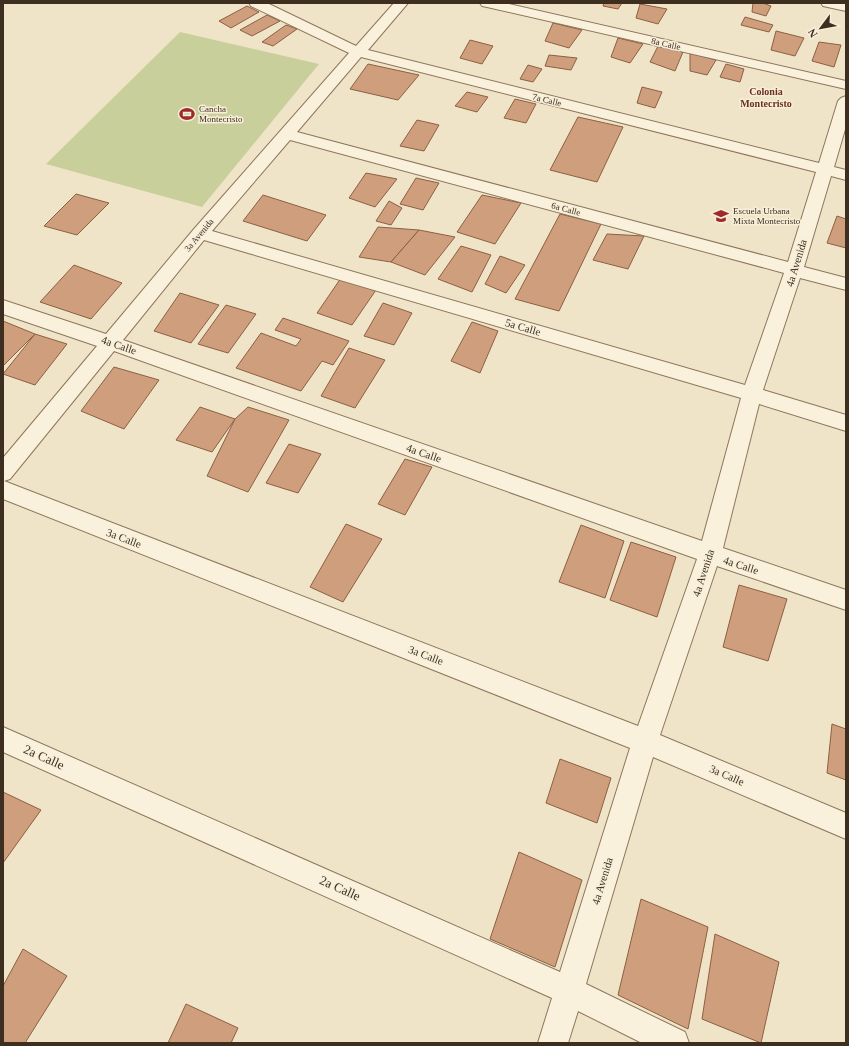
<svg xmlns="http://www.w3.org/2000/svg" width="849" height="1046" viewBox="0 0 849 1046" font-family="Georgia,serif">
<rect width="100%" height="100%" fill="#f0e4c8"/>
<!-- green -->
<polygon fill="#c9cf9b" points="180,32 319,64 202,207 46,164"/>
<!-- building -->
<g fill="#cf9f7d" stroke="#8d5f41">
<polygon points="604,3 622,3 618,9 603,6"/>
<polygon points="753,3 763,3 771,6 766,16 752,12"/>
<polygon points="640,4 667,9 658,24 636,18"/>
<polygon points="247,6 259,12 231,28 219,21"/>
<polygon points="267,15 280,21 252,36 240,30"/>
<polygon points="745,17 773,25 769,32 741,25"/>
<polygon points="553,23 582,30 569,48 545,41"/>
<polygon points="286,25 297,29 273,46 262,42"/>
<polygon points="776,31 804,38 795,56 771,50"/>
<polygon points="618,38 643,44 630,63 611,57"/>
<polygon points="470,40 493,46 482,64 460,58"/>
<polygon points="819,42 841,45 834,67 812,61"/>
<polygon points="658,46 683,52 675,71 650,62"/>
<polygon points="690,53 716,60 707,75 690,71"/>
<polygon points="549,55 577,58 571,70 545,66"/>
<polygon points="368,64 419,75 398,100 350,89"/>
<polygon points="726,64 744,69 740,82 720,77"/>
<polygon points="528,65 542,69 533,82 520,79"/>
<polygon points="642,87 662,92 655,108 637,103"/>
<polygon points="467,92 488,97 477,112 455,106"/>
<polygon points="515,99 536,104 526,123 504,118"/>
<polygon points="578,117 623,127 597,182 550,170"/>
<polygon points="417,120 439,125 424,151 400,146"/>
<polygon points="366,173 397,179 375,207 349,198"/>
<polygon points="416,178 439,183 423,210 400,204"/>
<polygon points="76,194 109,203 77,235 44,226"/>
<polygon points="263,195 326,215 307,241 243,221"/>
<polygon points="482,195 521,203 495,244 457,232"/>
<polygon points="389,201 402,208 391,225 376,221"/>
<polygon points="560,214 601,224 559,311 515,299"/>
<polygon points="837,216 846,219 846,248 827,243"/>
<polygon points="378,227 419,230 391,262 359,257"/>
<polygon points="419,230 455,237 425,275 391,262"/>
<polygon points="607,234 644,236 628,269 593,260"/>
<polygon points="461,246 491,255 472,292 438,279"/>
<polygon points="500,256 525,265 506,293 485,284"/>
<polygon points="74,265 122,283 91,319 40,302"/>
<polygon points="341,278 376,290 352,325 317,313"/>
<polygon points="180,293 219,305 191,343 154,331"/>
<polygon points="383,303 412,313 394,345 364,336"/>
<polygon points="226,305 256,314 228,353 198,344"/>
<polygon points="283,318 349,341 333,365 322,361 301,391 236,368 261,333 296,346 301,339 275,330"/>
<polygon points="3,321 35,334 3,366"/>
<polygon points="472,322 498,331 480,373 451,361"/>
<polygon points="35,334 67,344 35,385 3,374"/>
<polygon points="349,348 385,360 355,408 321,396"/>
<polygon points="114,367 159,380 124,429 81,411"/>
<polygon points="200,407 235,419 212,452 176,440"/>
<polygon points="248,407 289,420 248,492 207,476 235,419"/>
<polygon points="289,444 321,454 298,493 266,483"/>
<polygon points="405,459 432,467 405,515 378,504"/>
<polygon points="346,524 382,539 343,602 310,587"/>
<polygon points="581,525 624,541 605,598 559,582"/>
<polygon points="631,542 676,557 657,617 610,600"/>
<polygon points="739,585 787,599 768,661 723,647"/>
<polygon points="832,724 846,729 846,780 827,773"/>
<polygon points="560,759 611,778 597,823 546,803"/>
<polygon points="3,792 41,810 3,863"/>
<polygon points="519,852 582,880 555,967 490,939"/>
<polygon points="641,899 708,927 688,1029 618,995"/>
<polygon points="715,934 779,962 761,1043 702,1019"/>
<polygon points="23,949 67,976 25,1043 3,1043 3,986"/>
<polygon points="186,1004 238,1028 231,1043 168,1043"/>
</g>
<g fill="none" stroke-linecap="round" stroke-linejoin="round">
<!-- street casing -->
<g stroke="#8d765c" stroke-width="2">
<g id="street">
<path d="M249 3H267L356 46 394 3H408L368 50 819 163 838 101 841 98 846 96V126L834 167 846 170V180L831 176 804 267 846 278V290L800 278 763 390 846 415V431L759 404 723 548 846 590V610L717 566 660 735 846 813V839L653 757 586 984 685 1032 689 1043H642L578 1011 568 1043H538L552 998 3 752V727L560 972 630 748 3 499V458L97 346 3 314V300L106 334 194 229 349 53 251 6ZM361 57 816 172 788 262 297 132ZM290 140 784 273 745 385 212 231ZM204 240 741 398 702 541 123 340ZM114 351 697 559 638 726 4 481 10 479Z"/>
<polygon points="480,3 505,3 846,81 846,89 487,7 482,6"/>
<polygon points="821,3 846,3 846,11 823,6"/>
</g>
</g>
<!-- street -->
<use href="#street" fill="#faf1dc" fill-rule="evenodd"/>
</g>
<!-- icons -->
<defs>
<g id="stadium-bare" transform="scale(1.2)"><path d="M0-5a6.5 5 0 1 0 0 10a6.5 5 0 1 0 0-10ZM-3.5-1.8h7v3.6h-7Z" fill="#9e2a2b" stroke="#f7eed8" stroke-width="2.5" paint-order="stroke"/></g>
<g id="school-bare" transform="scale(1.2)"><path d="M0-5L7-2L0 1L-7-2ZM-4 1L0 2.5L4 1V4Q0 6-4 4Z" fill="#9e2a2b" stroke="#f7eed8" stroke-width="2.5" paint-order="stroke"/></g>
</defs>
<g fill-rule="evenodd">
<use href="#stadium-bare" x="187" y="114"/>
<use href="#school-bare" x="721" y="216"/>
</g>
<g text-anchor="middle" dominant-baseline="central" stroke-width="3" stroke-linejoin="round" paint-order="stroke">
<!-- far-street labels -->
<g font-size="9" fill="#3d2e20" stroke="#f7eed8">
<text transform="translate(666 44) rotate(13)">8a Calle</text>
<text transform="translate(547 100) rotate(14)">7a Calle</text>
<text transform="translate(566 209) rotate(15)">6a Calle</text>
<text transform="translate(199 235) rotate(-50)">3a Avenida</text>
</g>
<!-- far-poi labels -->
<g font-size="9" fill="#3d2e20" stroke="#f7eed8" text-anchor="start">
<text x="199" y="109">Cancha<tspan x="199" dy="10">Montecristo</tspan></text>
<text x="733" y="211">Escuela Urbana<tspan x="733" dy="10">Mixta Montecristo</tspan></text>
</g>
<!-- far-neighbourhood labels -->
<g font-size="10" font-weight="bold" fill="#6b2e1e" stroke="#f7eed8">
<text x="766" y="91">Colonia<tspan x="766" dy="12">Montecristo</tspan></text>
</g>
<!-- street labels -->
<g font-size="11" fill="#3d2e20" stroke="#f7eed8">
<text transform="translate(796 263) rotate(-73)">4a Avenida</text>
<text transform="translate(523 327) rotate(16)">5a Calle</text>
<text transform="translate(119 345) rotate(19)">4a Calle</text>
<text transform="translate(424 453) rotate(19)">4a Calle</text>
<text transform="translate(124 538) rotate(21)">3a Calle</text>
<text transform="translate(741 565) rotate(18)">4a Calle</text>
<text transform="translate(703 573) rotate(-72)">4a Avenida</text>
<text transform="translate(426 655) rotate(21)">3a Calle</text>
<text transform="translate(727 775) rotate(23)">3a Calle</text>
<text transform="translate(602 881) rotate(-73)">4a Avenida</text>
</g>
<!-- near-street labels -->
<g font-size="13" fill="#3d2e20" stroke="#f7eed8">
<text transform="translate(44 757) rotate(24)">2a Calle</text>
<text transform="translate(340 888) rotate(24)">2a Calle</text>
</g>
</g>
<!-- border -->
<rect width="849" height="1046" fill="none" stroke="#3d2e20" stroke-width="8"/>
<!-- north arrow -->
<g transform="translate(821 28) rotate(238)" stroke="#f7eed8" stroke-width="3" paint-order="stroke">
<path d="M0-3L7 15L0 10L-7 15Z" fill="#3d2e20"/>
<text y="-6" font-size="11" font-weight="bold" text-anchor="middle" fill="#3d2e20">N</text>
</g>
</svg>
